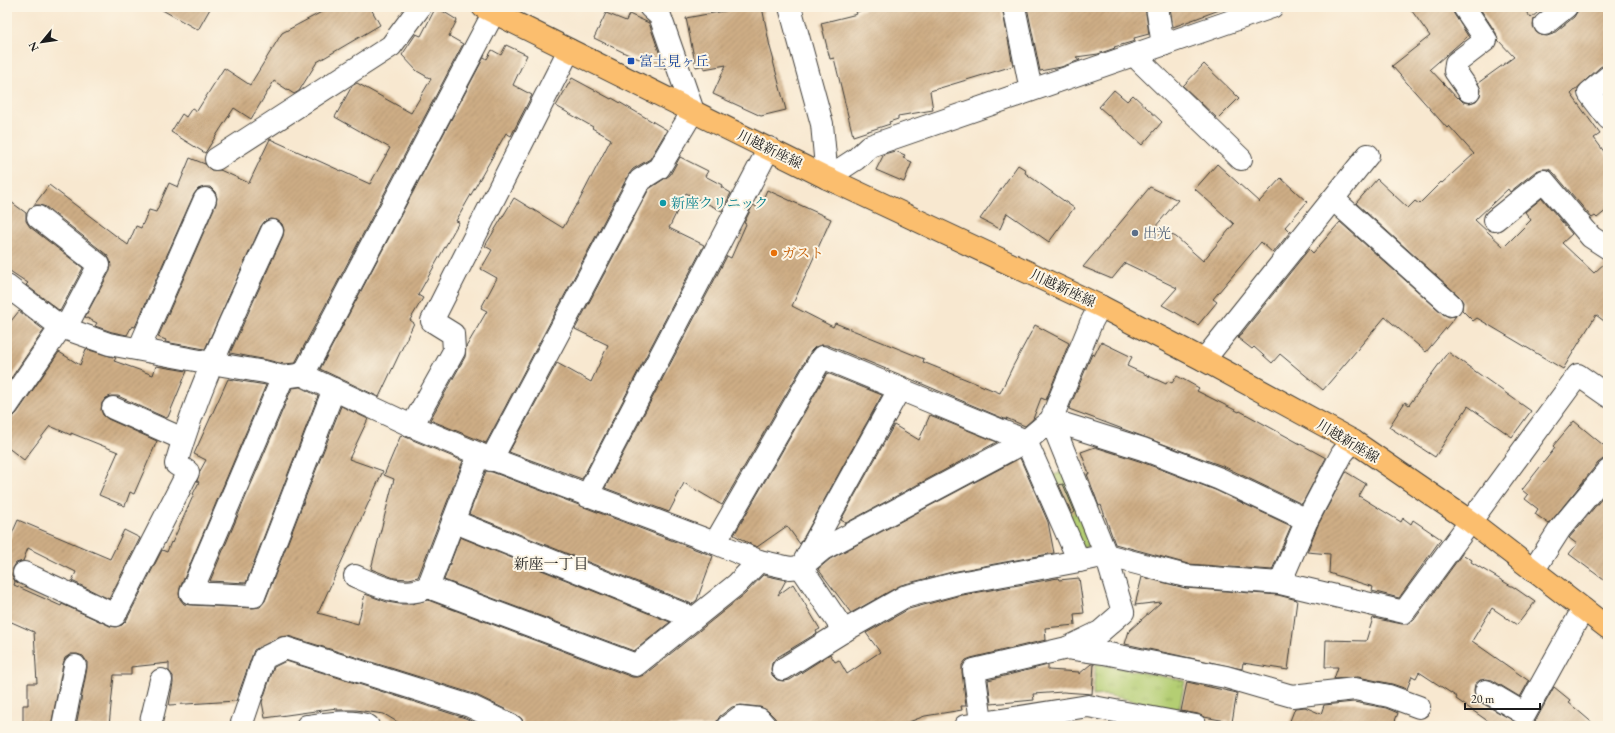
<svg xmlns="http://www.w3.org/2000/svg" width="1615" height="733" viewBox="0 0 1615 733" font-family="'EB Garamond','Noto Serif JP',serif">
<defs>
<pattern id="park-tufts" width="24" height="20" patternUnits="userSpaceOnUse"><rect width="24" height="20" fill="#b4ce73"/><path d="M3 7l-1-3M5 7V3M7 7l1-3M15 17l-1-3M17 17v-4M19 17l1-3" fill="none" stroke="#9ab063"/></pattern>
<pattern id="building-hatch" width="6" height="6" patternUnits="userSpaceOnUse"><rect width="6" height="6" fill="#cead85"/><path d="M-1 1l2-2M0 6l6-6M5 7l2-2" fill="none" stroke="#b09472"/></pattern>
</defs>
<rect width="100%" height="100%" fill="#fcf5e5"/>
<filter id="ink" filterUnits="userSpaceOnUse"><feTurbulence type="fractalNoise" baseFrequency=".025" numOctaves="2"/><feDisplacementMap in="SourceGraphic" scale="8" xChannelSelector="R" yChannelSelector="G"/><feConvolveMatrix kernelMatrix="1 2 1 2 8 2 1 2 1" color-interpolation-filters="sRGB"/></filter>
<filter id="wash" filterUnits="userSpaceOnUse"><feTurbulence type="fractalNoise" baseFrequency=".012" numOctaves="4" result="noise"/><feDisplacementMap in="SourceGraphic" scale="16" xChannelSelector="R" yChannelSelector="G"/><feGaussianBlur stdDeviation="0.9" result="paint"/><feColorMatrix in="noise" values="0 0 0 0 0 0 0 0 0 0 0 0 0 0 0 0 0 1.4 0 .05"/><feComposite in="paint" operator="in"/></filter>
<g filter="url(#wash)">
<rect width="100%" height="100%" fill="#f8e8d0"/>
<!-- park -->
<g fill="url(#park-tufts)" stroke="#687548">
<polygon points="1067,470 1092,545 1082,548 1049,477"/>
<polygon points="1096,663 1185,681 1179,710 1106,695 1093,696"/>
</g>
<g id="blocks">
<!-- building -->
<g fill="url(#building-hatch)">
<polygon points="157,7 211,7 198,30"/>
<polygon points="331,7 370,7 380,25 317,62 299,91 294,94 274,81 251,119 234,108 205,153 171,132 182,114 186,117 192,108 197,111 224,68 250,85 282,33"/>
<polygon points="436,7 457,20 449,36 463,44 295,363 284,364 267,360 230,353 283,236 284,230 282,224 277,220 270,219 265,221 261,226 205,349 165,342 166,340 158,337 216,204 217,198 215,192 210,187 204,187 198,189 194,194 135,327 132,326 127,335 112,332 95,326 97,323 85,317 110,271 111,266 110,260 107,255 46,207 40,205 34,205 49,185 128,245 136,226 141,228 149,210 156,212 169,183 178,187 190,158 205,164 211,170 220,170 249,183 270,139 370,184 390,148 335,117 352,86 357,83 411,113 431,79 417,71 402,55 416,34 421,36"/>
<polygon points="746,7 762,7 770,47 774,61 773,61 786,110 761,116 713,94 726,65 704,69 704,65 696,67 686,18"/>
<polygon points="873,7 1002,7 1013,66 930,91 933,110 898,116 898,119 889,122 890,124 853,136 834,58 830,59 821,23 857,14 856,12"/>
<polygon points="1027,7 1145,7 1149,34 1134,38 1135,41 1114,47 1115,48 1098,54 1076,57 1080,60 1061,67 1040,71"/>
<polygon points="1170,7 1222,7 1222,9 1173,27"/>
<polygon points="1409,7 1452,7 1454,14 1468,36 1430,69 1457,98 1458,97 1463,102 1470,103 1476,101 1480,96 1481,90 1478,83 1514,57 1498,40 1496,33 1479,7 1522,7 1531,18 1544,7 1546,7 1534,19 1533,26 1536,32 1540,35 1547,36 1553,34 1574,17 1577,12 1578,7 1608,7 1608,63 1600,67 1571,94 1600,134 1594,138 1608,157 1608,209 1597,218 1595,216 1592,218 1554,173 1549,169 1542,169 1536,171 1510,192 1508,189 1475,220 1504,247 1531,220 1525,212 1542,198 1572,234 1562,243 1594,273 1608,260 1608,324 1596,315 1563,369 1477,318 1473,321 1462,310 1463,302 1459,296 1356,203 1377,179 1408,208 1415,201 1419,204 1441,182 1442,183 1474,154 1449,126 1447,128 1392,66 1430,36"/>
<polygon points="606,13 626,21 629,14 649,23 665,69 629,55 594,38"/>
<polygon points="506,45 527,55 513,85 532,95 511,136 506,133 456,221 459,222 418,295 423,298 410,320 414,323 379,397 320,369 484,57 487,59 492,50 501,55"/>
<polygon points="1204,64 1239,98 1218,119 1183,86"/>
<polygon points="572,78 611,99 612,98 667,130 650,159 633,169 629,174 486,443 430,420 465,357 466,347 487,311 481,308 497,278 481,269 492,250 485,246 514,198 563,228 576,205 577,205 611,139 592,128 593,127 556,106"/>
<polygon points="1114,90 1127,101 1133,95 1162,122 1142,145 1099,107"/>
<polygon points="895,151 905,155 903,158 912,162 904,182 876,170 884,154"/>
<polygon points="680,157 708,171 705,176 722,185 721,187 731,193 722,211 686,193 669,228 704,245 582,479 509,452 557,363 591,382 608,345 575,329 649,189 670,175"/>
<polygon points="1217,164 1259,202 1281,178 1307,202 1285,227 1290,232 1273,253 1261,242 1213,299 1217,302 1198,325 1162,305 1177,288 1125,263 1112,279 1083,267 1150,187 1178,200 1155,227 1176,237 1203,261 1234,224 1195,189"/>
<polygon points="1018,165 1026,170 1025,173 1074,208 1049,242 1007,213 1000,229 980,219"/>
<polygon points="767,190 831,219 792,306 833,327 835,323 924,359 923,362 1000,393 1013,366 1035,325 1069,343 1046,400 1041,398 1033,419 1025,426 1006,418 1007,420 906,377 827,345 821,345 815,347 811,351 722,505 684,483 669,512 605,488 727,256 731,258 746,224 744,223 753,205 759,208"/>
<polygon points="7,199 26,213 26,221 30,227 83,268 60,311 26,285 28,283 7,269"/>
<polygon points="1340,222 1443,314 1449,317 1456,316 1426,352 1385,317 1323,390 1280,354 1272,363 1254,347 1252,349 1238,338 1309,249 1313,253"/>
<polygon points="19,311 44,330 7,384 7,326"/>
<polygon points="1101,342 1132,357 1127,366 1166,384 1168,381 1172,383 1177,376 1199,388 1197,391 1239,412 1240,411 1326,458 1302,504 1225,467 1069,409 1092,354 1094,356"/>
<polygon points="86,349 116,358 114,361 153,375 156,366 187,371 168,417 166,418 118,396 111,396 106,398 102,403 101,410 103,415 108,419 157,441 134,494 130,492 125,506 99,495 118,452 71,433 71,435 50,426 24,460 7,447 7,418 13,417 17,413 59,352 80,365"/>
<polygon points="1448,352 1531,411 1512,437 1468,406 1435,457 1389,427 1405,402 1409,405"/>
<polygon points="827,373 882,395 800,544 787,526 757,547 752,545 734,535"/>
<polygon points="228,379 266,385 180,588 179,594 180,599 184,604 190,605 253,608 260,607 265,601 341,406 368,419 349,459 383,471 318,613 358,624 365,594 387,602 399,604 411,604 428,600 632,677 638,677 644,675 745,594 763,575 786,580 778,595 793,584 820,629 816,631 817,633 776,658 772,663 771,669 772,675 777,680 783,681 790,680 830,654 835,662 839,660 847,674 880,652 866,633 909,609 957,596 1058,578 1059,580 1079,578 1084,613 1074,614 1075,625 1045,628 1046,640 971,658 966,660 962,665 962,672 966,706 961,706 962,710 925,716 898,726 777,726 775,718 768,711 760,707 741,705 732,707 720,716 717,721 716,726 524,726 522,719 517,715 474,694 288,636 280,637 254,650 236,701 169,705 173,683 173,676 169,671 169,663 131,667 131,675 114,675 109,726 76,726 87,668 87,662 83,656 77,654 71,654 65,658 63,664 51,726 23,726 23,705 28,705 28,683 37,683 34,632 7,620 7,545 18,520 110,559 124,530 140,538 109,599 72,581 76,572 28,548 23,561 16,563 13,568 12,575 15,582 14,585 61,606 62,604 110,626 116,627 122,625 126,621 162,550 167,552 171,542 172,543 194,494 193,494 199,482 197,481 200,471 206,460 194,454"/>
<polygon points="300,387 318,396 246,583 210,581 292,388"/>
<polygon points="930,415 997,442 846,523 841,520 894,425 919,440"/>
<polygon points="1574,421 1608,449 1608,459 1603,459 1598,463 1549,524 1535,514 1538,509 1525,499 1528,495 1522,490 1555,448 1553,446"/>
<polygon points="401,435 463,461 418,577 409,579 394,578 371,569 394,479 384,475"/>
<polygon points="1095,447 1139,461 1215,490 1291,526 1272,570 1188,564 1115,544 1101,505 1099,506 1087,474 1089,474 1081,452"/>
<polygon points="1020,458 1048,522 1054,553 952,572 901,585 851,613 818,569 830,559"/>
<polygon points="486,471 492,472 713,556 697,600 692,604 469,514"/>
<polygon points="1346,472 1366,484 1359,496 1401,522 1403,518 1411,524 1413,520 1441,539 1399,598 1372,591 1373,587 1329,573 1330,554 1307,552 1318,525"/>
<polygon points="1063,484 1075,512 1072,514 1059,485"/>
<polygon points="1608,491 1608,583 1569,554 1577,544 1569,538"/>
<polygon points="460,537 670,622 634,651 444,580"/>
<polygon points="1462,554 1472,560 1471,562 1511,586 1512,586 1535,602 1517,625 1492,608 1472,641 1529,681 1520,697 1492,680 1486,679 1480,680 1475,684 1474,690 1475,697 1480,702 1523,726 1495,726 1456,699 1457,697 1419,672 1416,678 1412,676 1407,689 1392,684 1358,677 1334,679 1338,667 1325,667 1326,640 1366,641 1373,618 1402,624 1408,624 1414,620"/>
<polygon points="1142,577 1185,588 1278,595 1297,600 1288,670 1243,663 1242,669 1125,644 1129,631 1161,602 1135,605"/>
<polygon points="286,661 465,718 483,726 404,726 384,714 356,710 337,710 337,708 265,718 262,702 274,667"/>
<polygon points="1091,664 1094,664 1092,694 1063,692 1033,694 1034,700 991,704 988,680 1048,665 1048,670 1079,672 1079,674"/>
<polygon points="1187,682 1237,693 1232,722 1204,717 1198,714 1181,711"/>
<polygon points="1554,687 1570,700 1568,702 1596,726 1527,726 1532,725 1536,720"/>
<polygon points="1354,702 1386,708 1398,713 1393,726 1288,726 1295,708 1305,707 1321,714 1324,705"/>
</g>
</g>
</g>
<g filter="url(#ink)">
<use href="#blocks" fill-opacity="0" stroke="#3d3b37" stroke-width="1"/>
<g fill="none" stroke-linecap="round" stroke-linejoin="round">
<!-- minor casing -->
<g stroke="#3d3b37" stroke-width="24">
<g id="minor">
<polyline points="790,7 822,124 827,178 856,159 870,146 1272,7"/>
<polyline points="1014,7 1031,90"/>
<polyline points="1157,7 1163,45"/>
<polyline points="1464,7 1486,40 1456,63 1455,71 1469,91"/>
<polyline points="494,12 303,375 412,426 479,454 715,543 759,561 790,568 801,567 823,549 1026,441 1051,420 1091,323 1100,306"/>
<polyline points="1545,24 1566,7"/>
<polyline points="1136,54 1140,61 1241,159"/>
<polyline points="1608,77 1589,93 1608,118"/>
<polyline points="216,159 391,46 420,7"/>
<polyline points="1333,199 1451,305"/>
<polyline points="38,217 99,265 65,329"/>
<polyline points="1495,220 1544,181 1591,237 1608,248"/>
<polyline points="7,286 61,327 109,344 211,363 265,372 283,377 298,375"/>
<polyline points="139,349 205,199"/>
<polyline points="1204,360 1368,155"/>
<polyline points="283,377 191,593 254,596 334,389"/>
<polyline points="7,406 61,327"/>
<polyline points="113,408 183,439"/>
<polyline points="1051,420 1143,449 1220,479 1307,520 1342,454 1353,441"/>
<polyline points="412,426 454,351 453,334 432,321 569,50"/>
<polyline points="479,454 428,587 636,665 737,584 759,561"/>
<polyline points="491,460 640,180 659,168 693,111 660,16 650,7"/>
<polyline points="587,496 769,148"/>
<polyline points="453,521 693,618"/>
<polyline points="715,543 822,357 1026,441 1079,561 1106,555 1051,420"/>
<polyline points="1106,555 1186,576 1280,583 1307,520"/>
<polyline points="1533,571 1560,529 1608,471"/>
<path d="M24 573 115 615 188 472 176 464C199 383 237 308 272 231"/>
<path d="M355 576C378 586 403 599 428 587"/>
<polyline points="1280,583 1404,612 1578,375 1608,396"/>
<polyline points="844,631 801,567 900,388"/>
<polyline points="1067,648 1104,653 1226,677 1292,696 1355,689 1389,696 1419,707"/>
<polyline points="783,669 844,631 904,597 954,584 1079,561"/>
<polyline points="1486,691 1525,714 1583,609"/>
<polyline points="981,722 974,670 1067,648 1100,632 1123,612 1106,555"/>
<polyline points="63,726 75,666"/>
<polyline points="150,726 161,680"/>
<polyline points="241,726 264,658 285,648 470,706 512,726"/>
<path d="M307 726C323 724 354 719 368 726"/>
<polyline points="728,726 740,717 759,719 765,726"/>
<polyline points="965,726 1088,706 1196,726"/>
</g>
</g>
<!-- major casing -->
<g stroke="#3d3b37" stroke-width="24">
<polyline id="major" points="483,7 827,178 1100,306 1204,360 1353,441 1471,522 1608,628"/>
</g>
<!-- minor -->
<use href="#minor" stroke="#fff" stroke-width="22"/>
<!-- major -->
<use href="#major" stroke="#fbbe6e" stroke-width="22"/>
</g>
</g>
<!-- markers -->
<rect fill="#1a4fb4" stroke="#fcf5e5" stroke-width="1.5" x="627" y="57" width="8" height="8" rx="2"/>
<circle fill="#0f9aa8" stroke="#fcf5e5" stroke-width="1.5" cx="663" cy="203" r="4"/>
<circle fill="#5c6f8a" stroke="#fcf5e5" stroke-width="1.5" cx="1135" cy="233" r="4"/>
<circle fill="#e8710a" stroke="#fcf5e5" stroke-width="1.5" cx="774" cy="253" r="4"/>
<g text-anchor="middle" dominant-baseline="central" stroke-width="4" stroke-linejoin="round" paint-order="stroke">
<!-- transit labels -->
<g font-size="14" fill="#164399" stroke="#fcf5e5" text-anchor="start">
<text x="639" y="61">富士見ヶ丘</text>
</g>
<!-- street labels -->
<g font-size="14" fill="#1c1c1c" stroke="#fcf5e5">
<text transform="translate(770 149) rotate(26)">川越新座線</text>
<text transform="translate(1063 288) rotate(25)">川越新座線</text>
<text transform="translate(1348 441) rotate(31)">川越新座線</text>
</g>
<!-- culture labels -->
<g font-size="14" fill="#0d838f" stroke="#fcf5e5" text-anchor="start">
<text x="671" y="203">新座クリニック</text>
</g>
<!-- service labels -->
<g font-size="14" fill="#4e5e75" stroke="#fcf5e5" text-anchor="start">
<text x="1143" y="233">出光</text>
</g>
<!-- food labels -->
<g font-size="14" fill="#c56008" stroke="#fcf5e5" text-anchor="start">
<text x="782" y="253">ガスト</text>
</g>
<!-- neighbourhood labels -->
<g font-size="15" fill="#1c1c1c" stroke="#fcf5e5">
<text x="551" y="563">新座一丁目</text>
</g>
</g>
<!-- margin -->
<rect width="1615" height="733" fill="none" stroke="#fcf5e5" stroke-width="24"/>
<!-- north arrow -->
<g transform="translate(42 42) rotate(241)" stroke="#fcf5e5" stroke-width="3" paint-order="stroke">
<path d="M0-3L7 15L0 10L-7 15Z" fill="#1c1c1c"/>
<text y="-6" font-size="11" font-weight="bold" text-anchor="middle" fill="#1c1c1c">N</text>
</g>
<!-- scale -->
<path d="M1465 703v6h75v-6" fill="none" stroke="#1c1c1c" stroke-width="2"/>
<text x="1471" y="703" font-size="12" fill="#1c1c1c" stroke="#fcf5e5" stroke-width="3" paint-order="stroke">20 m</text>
</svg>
